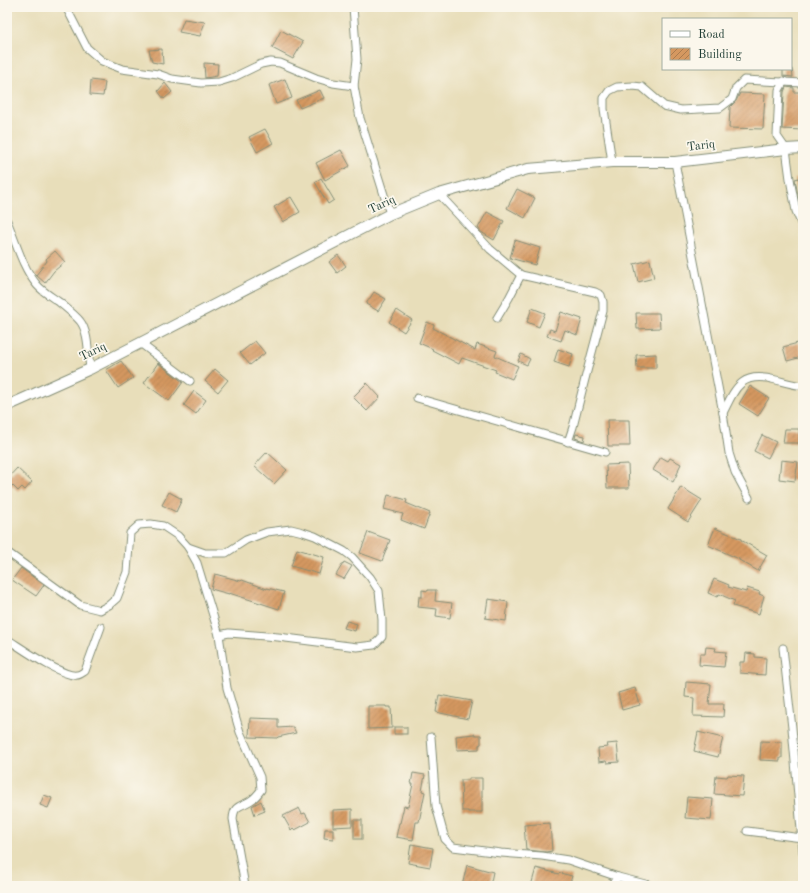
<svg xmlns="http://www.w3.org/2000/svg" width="810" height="893" viewBox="0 0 810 893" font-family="'Old Standard TT',serif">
<defs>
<pattern id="building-hatch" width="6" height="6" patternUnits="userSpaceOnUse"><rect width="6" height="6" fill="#d59860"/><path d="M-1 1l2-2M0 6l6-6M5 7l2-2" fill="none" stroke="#ac7d50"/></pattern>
</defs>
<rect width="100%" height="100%" fill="#fbf7ec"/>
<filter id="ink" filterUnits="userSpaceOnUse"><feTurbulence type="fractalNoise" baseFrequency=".025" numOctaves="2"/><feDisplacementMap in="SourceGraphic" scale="8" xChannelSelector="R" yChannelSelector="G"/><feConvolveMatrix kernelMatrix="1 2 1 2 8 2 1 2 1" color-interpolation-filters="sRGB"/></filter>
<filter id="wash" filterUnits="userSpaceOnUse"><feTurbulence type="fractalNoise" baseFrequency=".012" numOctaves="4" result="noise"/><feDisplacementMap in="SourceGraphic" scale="16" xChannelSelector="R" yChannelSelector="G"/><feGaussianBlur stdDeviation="0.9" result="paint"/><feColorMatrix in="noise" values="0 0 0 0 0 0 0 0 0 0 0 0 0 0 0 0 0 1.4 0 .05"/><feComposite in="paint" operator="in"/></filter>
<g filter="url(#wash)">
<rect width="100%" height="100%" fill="#e8deba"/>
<g id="blocks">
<!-- building -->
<g fill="url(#building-hatch)">
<polygon points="184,19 205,22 200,36 179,32"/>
<polygon points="281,30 303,42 293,59 272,48"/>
<polygon points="162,49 163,64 152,62 149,50"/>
<polygon points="204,63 218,64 217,76 205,78"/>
<polygon points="783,69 792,69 793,77 783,76"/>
<polygon points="285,79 292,98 276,104 269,85"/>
<polygon points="91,80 105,82 103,96 90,95"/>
<polygon points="165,83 172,92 164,99 158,91"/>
<polygon points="786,87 794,88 794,92 803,92 803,130 782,129 784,92"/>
<polygon points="320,90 324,98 300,108 296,100"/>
<polygon points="740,93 765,94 763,129 729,128 730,107 736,101"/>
<polygon points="265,129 273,143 257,152 249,137"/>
<polygon points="341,150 350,166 325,180 316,163"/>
<polygon points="803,177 803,200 799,201 795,179"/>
<polygon points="321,178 334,200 328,204 315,182"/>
<polygon points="517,189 535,198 525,218 507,208"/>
<polygon points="291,197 300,212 283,222 274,207"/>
<polygon points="487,212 504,221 494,240 481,232 478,228"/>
<polygon points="515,240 540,248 535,265 510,258"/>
<polygon points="55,251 65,262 54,271 45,283 36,275 47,261 46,259"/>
<polygon points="338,255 346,266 337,273 329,262"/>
<polygon points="650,260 654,278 638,282 634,264"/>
<polygon points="374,292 386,299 378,311 366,304"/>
<polygon points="532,308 545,313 539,327 527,322"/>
<polygon points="397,310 412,320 404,332 389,322"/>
<polygon points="561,312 582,319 577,335 565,330 561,341 547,336 550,329 555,331"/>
<polygon points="636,313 659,313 660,328 637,329"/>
<polygon points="427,322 434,325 433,328 475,350 477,344 497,351 495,356 518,366 512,379 495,372 496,370 462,358 459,364 432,350 433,349 419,343"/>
<polygon points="255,341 265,353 250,365 240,353"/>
<polygon points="798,343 802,357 787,361 783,347"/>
<polygon points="558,349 573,354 569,367 554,362"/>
<polygon points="521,354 530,359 527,365 518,361"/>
<polygon points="656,354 656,368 637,368 636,355"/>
<polygon points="121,361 133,378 118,388 106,370"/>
<polygon points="158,363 183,382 169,401 144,383"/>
<polygon points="215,369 228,380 218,392 205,381"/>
<polygon points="367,383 380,397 367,411 353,397"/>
<polygon points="750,386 769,398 758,416 739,404"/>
<polygon points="194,391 206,400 196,414 184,405"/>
<polygon points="607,420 629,420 630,446 608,446"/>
<polygon points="785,429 799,429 799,443 783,443"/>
<polygon points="576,434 585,436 584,441 575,438"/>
<polygon points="762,435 776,442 768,458 754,451"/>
<polygon points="267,452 287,470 274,484 254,466"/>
<polygon points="661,457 668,461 670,458 681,464 678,470 679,470 673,482 653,470"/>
<polygon points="781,460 798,462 795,481 779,479"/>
<polygon points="628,464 629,488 607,488 606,465"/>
<polygon points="17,468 32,482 25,490 22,487 18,491 12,485 7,489 7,479"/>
<polygon points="681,487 702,500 688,522 668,509"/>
<polygon points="169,492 182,499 176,512 162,505"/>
<polygon points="388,495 407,500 406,503 430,513 424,529 401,520 403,514 384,509"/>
<polygon points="715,528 741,539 741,540 767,555 758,571 739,560 739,559 708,545"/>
<polygon points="368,532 390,540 382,561 360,553"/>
<polygon points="297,549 324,557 319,574 291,566"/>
<polygon points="344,562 352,566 344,579 336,575"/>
<polygon points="21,568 44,585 36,596 12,580"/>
<polygon points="215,574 241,581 242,580 267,589 267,588 284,592 279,609 229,593 229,594 211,589"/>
<polygon points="714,579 729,585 728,587 746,592 747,588 760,592 759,594 764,596 759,614 733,606 735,601 719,594 717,597 708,593"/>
<polygon points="422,590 428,591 428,590 436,590 435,601 452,603 450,618 436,616 437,609 418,607 419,597 422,597"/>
<polygon points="488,599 508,602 506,621 485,618"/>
<polygon points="347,621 357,624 355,631 344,628"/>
<polygon points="706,647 716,648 715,651 726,652 724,667 699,665 700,654 705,654"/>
<polygon points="746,653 755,654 755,657 766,658 765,675 740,673 740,662 745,662"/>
<polygon points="686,682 711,684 709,704 724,704 723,717 693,716 694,698 685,697"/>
<polygon points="635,688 640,705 622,710 618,693"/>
<polygon points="439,695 472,701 468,719 436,712"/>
<polygon points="368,706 386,706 386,707 391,707 392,728 368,729"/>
<polygon points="250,718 278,719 278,728 293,727 296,733 278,737 277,738 249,737"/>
<rect x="394" y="727" width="13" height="7"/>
<polygon points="698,732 723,738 718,757 694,751"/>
<polygon points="474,734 476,735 481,735 481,744 479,745 479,749 457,750 456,736"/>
<polygon points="761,741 782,742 782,758 780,758 780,761 760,760"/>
<polygon points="617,743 619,762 607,763 606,761 599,762 598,748 608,747 607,744"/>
<polygon points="413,773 425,775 422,791 425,792 419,822 416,822 413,840 396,837 399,823 400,823 404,806 408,807 413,784 411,784"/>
<polygon points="728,775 744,776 742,796 714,794 716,776 727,777"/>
<polygon points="469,778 482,778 482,812 468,812 468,811 462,811 461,780 469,780"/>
<polygon points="44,795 52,798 48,808 40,805"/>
<polygon points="687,797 713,799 711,820 685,818"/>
<polygon points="261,801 265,811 255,815 252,806"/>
<polygon points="299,808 302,814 305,813 310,822 295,830 293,828 291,830 283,816"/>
<polygon points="352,809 352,826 333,827 333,810"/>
<rect x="354" y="820" width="8" height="19"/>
<polygon points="550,823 552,851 546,852 526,850 524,825"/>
<polygon points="325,829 333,829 333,839 324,838"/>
<polygon points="411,844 433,848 430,867 408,863"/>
<polygon points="467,865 493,872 490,886 462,886"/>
<polygon points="536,868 559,874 560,873 572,876 569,886 531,886"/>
</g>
</g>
</g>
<g filter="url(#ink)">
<use href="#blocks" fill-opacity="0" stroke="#848e77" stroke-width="1"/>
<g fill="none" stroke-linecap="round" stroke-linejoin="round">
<!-- street casing -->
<g stroke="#848e77" stroke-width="9">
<g id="street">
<polyline points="66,7 87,48 102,61 122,69 158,74 172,79 201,83 219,82 232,78 261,64 271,62 280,63 316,78 333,83 354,86"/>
<polyline points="353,7 357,59 354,86 360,118 390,214"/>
<polyline points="784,81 779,90 777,136 786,149 790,179 796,211 803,228"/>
<polyline points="612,162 604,109 604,98 609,91 617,87 633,86 642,87 664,106 681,110 720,108 732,99 736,88 744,80 803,83"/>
<polyline points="675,162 723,413 729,453 735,472 749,498"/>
<polyline points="439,194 490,249 521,275 509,298 497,318"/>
<path d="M7 221C16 242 22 267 37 285 43 292 52 297 59 302 66 308 74 314 80 321 89 332 88 355 90 369"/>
<polyline points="521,275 595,292 601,295 603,302 603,311 586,375 573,427 568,442"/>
<polyline points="140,343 190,381"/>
<polyline points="417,398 605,452"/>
<path d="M723 413C736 386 742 371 776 380 784 382 794 385 803 386"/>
<polyline points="188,547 205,553 226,553 246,540 267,532 291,529 303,532 315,536 344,551 352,557 370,577 379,591 382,620 382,637 374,645 357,647 278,637 229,633 219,635"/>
<path d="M7 552 80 605 100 610 109 605 117 598 127 572 130 533 139 525 151 524 163 526 178 536 188 547 197 563 219 635 227 688 240 732 260 777 261 790C258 794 255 798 250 801 240 807 234 805 233 819L245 886"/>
<path d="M7 639C20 647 63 678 77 675 80 675 82 673 85 671L101 627"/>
<polyline points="783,648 792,728 803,852"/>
<polyline points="431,737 436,806 445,839 453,847 501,853 542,856 568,860 618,877 653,886"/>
<polyline points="747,831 802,838"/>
<polyline points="611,886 618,877"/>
</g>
</g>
<!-- secondary casing -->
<g stroke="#848e77" stroke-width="12">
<polyline id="secondary" points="7,406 90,369 390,214 439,194 528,169 612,162 675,162 786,149 803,148"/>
</g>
<!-- street -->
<use href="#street" stroke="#fff" stroke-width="7"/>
<!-- secondary -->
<use href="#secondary" stroke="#fff" stroke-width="10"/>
</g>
</g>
<g text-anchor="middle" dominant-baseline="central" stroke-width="3.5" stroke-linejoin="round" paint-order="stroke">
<!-- street labels -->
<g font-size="12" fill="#1f3d34" stroke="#fbf7ec">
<text transform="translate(701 146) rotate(-7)">Tariq</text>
<text transform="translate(382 205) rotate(-25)">Tariq</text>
<text transform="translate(93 352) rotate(-26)">Tariq</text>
</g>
</g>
<!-- margin -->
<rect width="810" height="893" fill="none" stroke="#fbf7ec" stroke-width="24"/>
<!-- legend -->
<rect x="662" y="18" width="130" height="52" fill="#fbf7ec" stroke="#a3ada2"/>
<rect x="670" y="31" width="20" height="6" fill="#ffffff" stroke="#a3ada2"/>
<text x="698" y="38" font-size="12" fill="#1f3d34">Road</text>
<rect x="670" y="48" width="20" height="12" fill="url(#building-hatch)" stroke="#a3ada2"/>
<text x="698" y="58" font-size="12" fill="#1f3d34">Building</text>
</svg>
